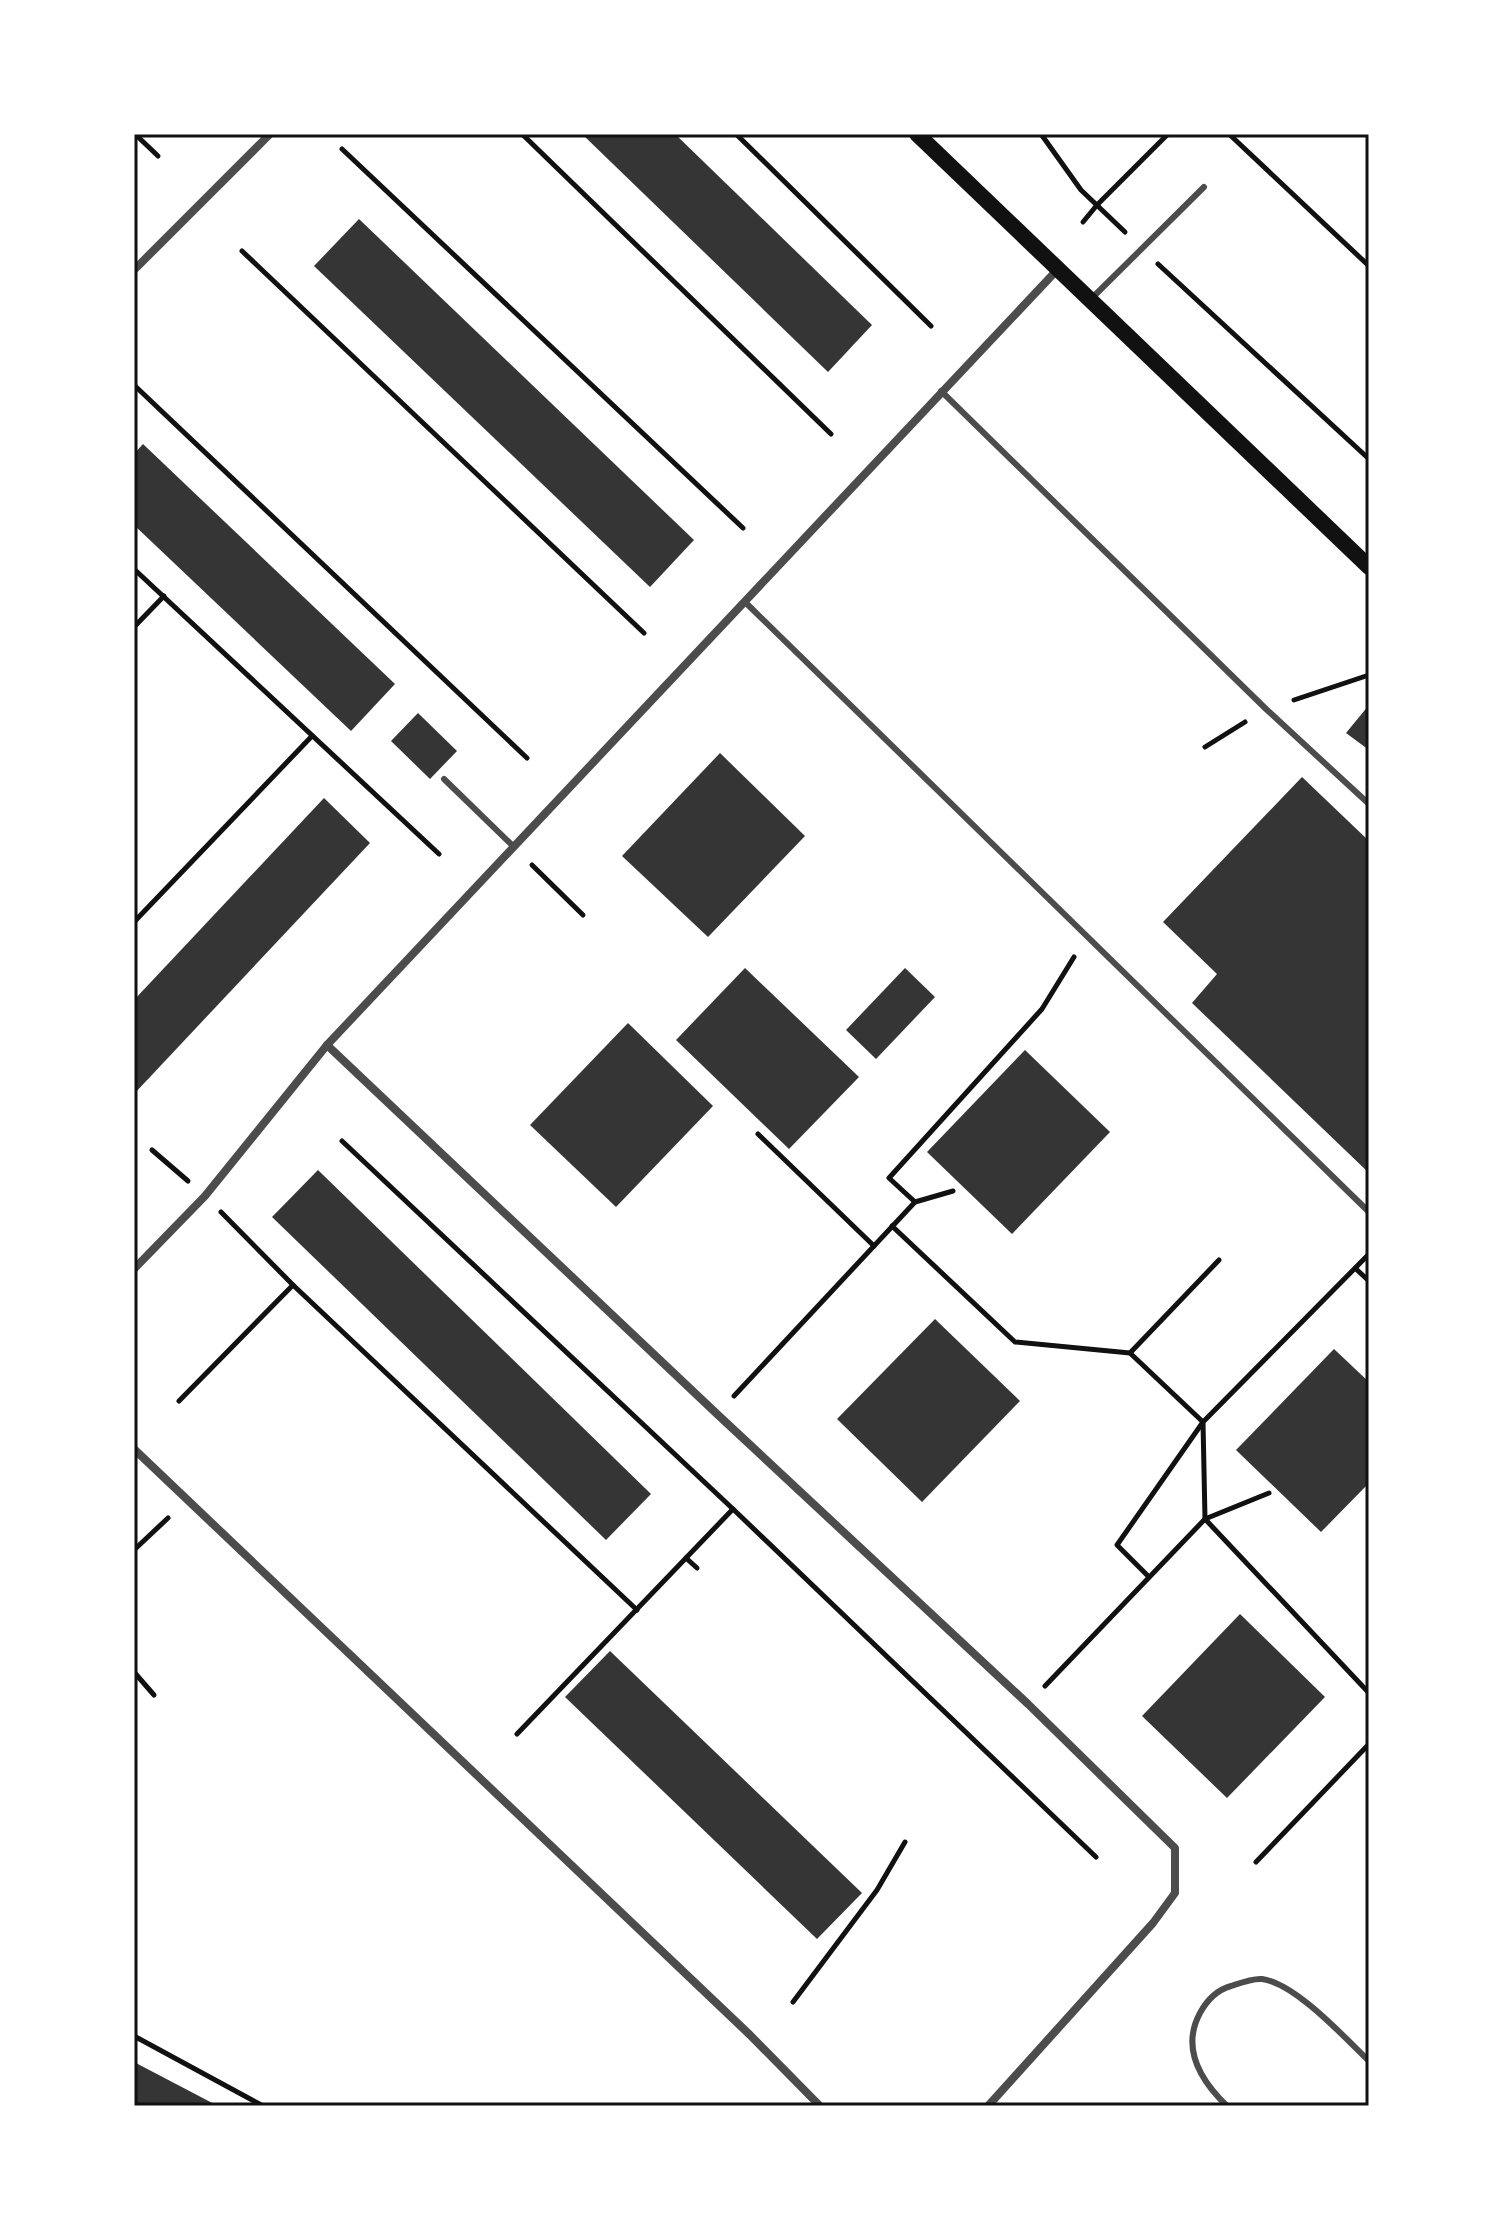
<svg xmlns="http://www.w3.org/2000/svg" width="1503" height="2240" viewBox="0 0 1503 2240" font-family="Arial,sans-serif">
<rect width="100%" height="100%" fill="#fff"/>
<!-- building -->
<g fill="#353535">
<polygon points="582,134 675,134 872,325 828,372"/>
<polygon points="359,219 694,540 650,587 314,266"/>
<polygon points="143,444 395,684 351,731 134,525 134,454"/>
<polygon points="1369,705 1369,750 1346,733"/>
<polygon points="418,713 457,751 430,779 391,741"/>
<polygon points="720,753 805,836 708,937 622,856"/>
<polygon points="1302,777 1369,841 1369,1173 1192,1003 1217,974 1163,922"/>
<polygon points="324,798 370,843 134,1094 134,1000"/>
<polygon points="745,968 859,1077 789,1149 676,1040"/>
<polygon points="905,968 935,997 876,1059 846,1030"/>
<polygon points="628,1023 713,1106 616,1207 530,1125"/>
<polygon points="1025,1050 1110,1132 1012,1234 927,1152"/>
<polygon points="318,1170 651,1494 606,1540 272,1217"/>
<polygon points="935,1319 1020,1401 922,1502 837,1419"/>
<polygon points="1334,1349 1369,1382 1369,1483 1321,1532 1236,1450"/>
<polygon points="1240,1614 1325,1697 1227,1798 1142,1716"/>
<polygon points="610,1651 862,1893 817,1939 565,1697"/>
<polygon points="134,2062 218,2106 134,2106"/>
</g>
<g fill="none" stroke-linecap="round" stroke-linejoin="round">
<!-- path -->
<g stroke="#111" stroke-width="5">
<polyline points="135,134 158,156"/>
<polyline points="522,134 831,434"/>
<polyline points="736,134 931,326"/>
<polyline points="1041,134 1081,190 1125,232"/>
<polyline points="1229,134 1369,266"/>
<polyline points="342,149 743,528"/>
<polyline points="1083,222 1097,205 1168,134"/>
<polyline points="242,251 644,633"/>
<polyline points="1158,264 1369,459"/>
<polyline points="134,385 527,758"/>
<polyline points="134,569 439,854"/>
<polyline points="134,627 164,596"/>
<polyline points="1294,700 1369,675"/>
<polyline points="1205,747 1245,722"/>
<polyline points="532,865 583,915"/>
<polyline points="134,922 312,736"/>
<polyline points="758,1134 874,1246"/>
<polyline points="342,1141 733,1509 1096,1857"/>
<polyline points="152,1150 188,1181"/>
<polyline points="915,1202 889,1178 1042,1009 1074,957"/>
<polyline points="221,1212 293,1285 637,1610"/>
<polyline points="892,1226 1015,1342 1130,1353 1203,1422 1117,1545 1149,1577"/>
<polyline points="1369,1254 1203,1422 1205,1519 1369,1693"/>
<polyline points="1356,1269 1369,1281"/>
<polyline points="1130,1353 1219,1260"/>
<polyline points="734,1396 915,1202 953,1191"/>
<polyline points="179,1401 293,1285"/>
<polyline points="134,1550 168,1518"/>
<polyline points="686,1558 697,1568"/>
<polyline points="134,1672 154,1695"/>
<polyline points="1045,1686 1205,1519 1269,1493"/>
<polyline points="517,1734 733,1509"/>
<polyline points="1256,1862 1369,1744"/>
<polyline points="793,2002 877,1890 905,1842"/>
<polyline points="134,2036 263,2106"/>
</g>
<!-- service -->
<g stroke="#4c4c4c" stroke-width="6">
<polyline points="1091,299 1204,187"/>
<polyline points="941,391 1266,709 1369,804"/>
<polyline points="745,602 1369,1212"/>
<polyline points="444,779 513,846"/>
<path d="M1227 2106C1201 2081 1181 2048 1200 2013 1207 2000 1217 1990 1231 1986 1240 1983 1253 1978 1262 1979 1296 1984 1344 2037 1369 2061"/>
</g>
<!-- minor -->
<g stroke="#4c4c4c" stroke-width="8">
<polyline points="134,270 270,134"/>
<polyline points="327,1045 717,1414 1028,1704 1175,1848 1175,1893 1153,1923 988,2106"/>
<polyline points="134,1269 205,1196 327,1045 1058,269"/>
<polyline points="134,1449 750,2035 820,2106"/>
</g>
<!-- secondary -->
<polyline stroke="#111" stroke-width="16" points="917,134 1369,567"/>
</g>
<!-- border -->
<rect width="1503" height="2240" fill="none" stroke="#ffffff" stroke-width="272"/>
<rect x="136" y="136" width="1231" height="1968" fill="none" stroke="#111" stroke-width="3"/>
</svg>
